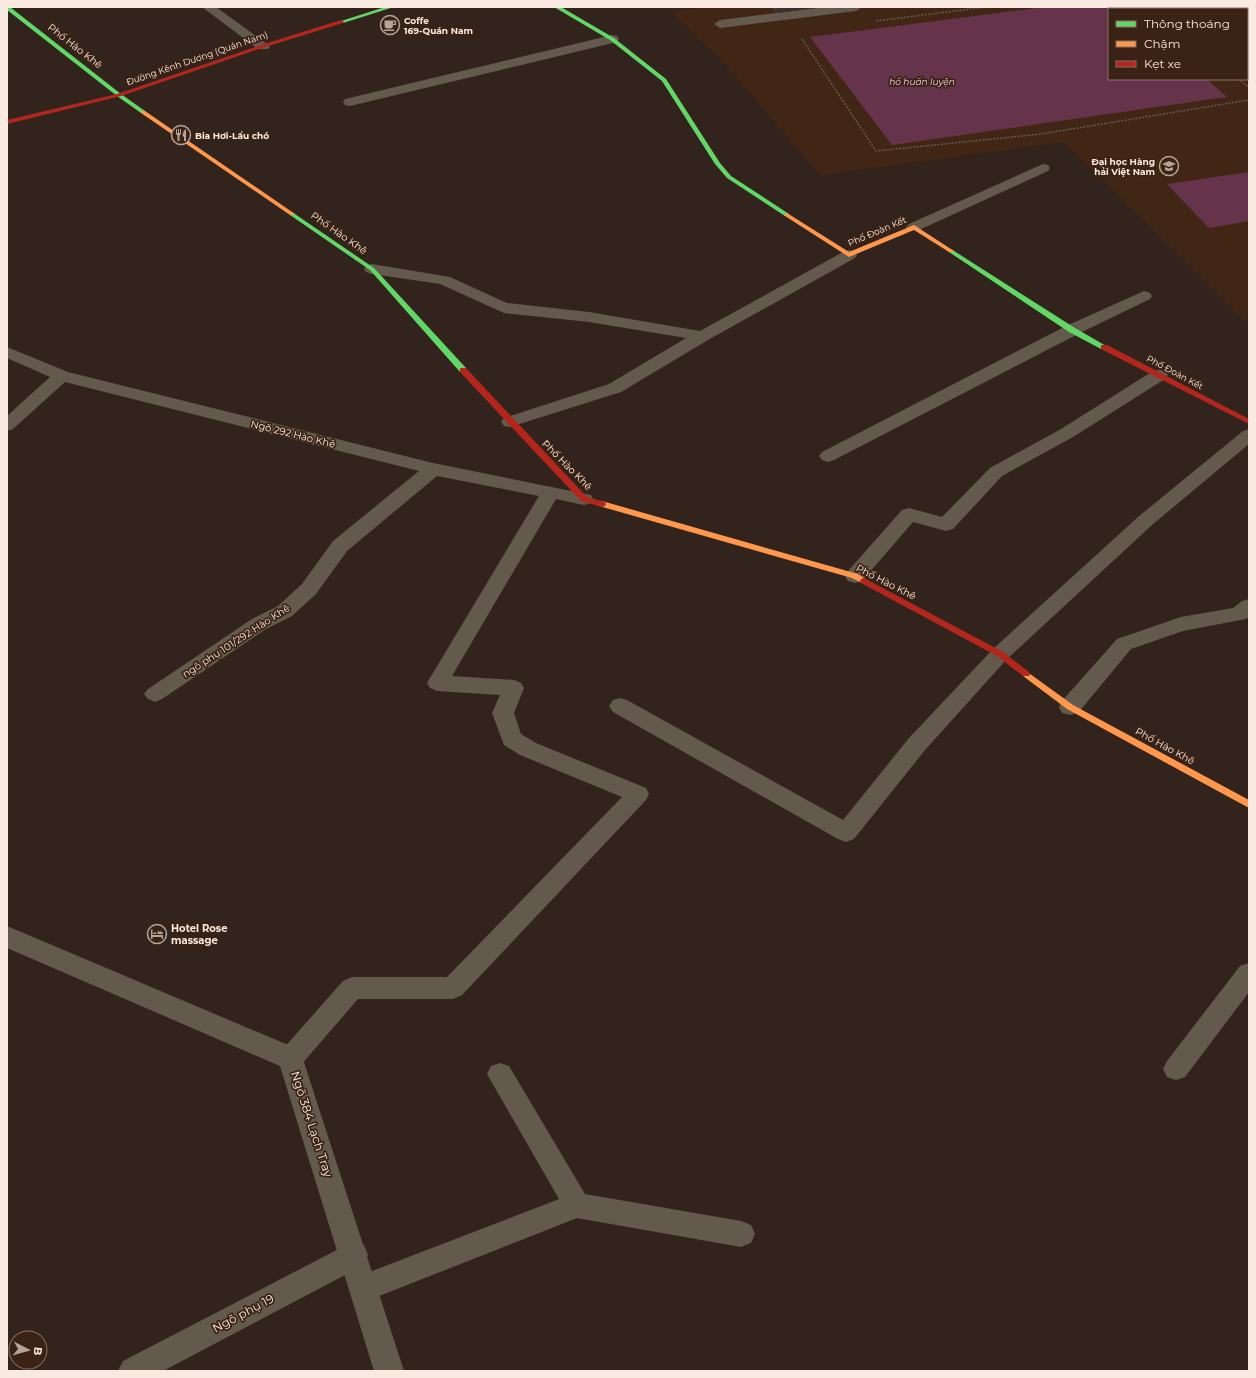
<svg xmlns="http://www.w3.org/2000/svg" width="1256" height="1378" viewBox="0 0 1256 1378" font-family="Montserrat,sans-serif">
<rect width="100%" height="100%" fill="#32241c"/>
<!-- built -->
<path fill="#422615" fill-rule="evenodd" d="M710 7H1249V325L1064 142 820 175 719 57 670 12ZM1109 9H1247V79H1109Z"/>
<!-- water -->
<g fill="#65344a">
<polygon points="1045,7 1129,7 1131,9 1109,9 1109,79 1207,79 1227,97 892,145 810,37"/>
<polygon points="1249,172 1249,221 1209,228 1167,184"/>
</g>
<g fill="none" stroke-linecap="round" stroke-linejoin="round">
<!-- path -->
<g stroke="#635b52" stroke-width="1.5" stroke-dasharray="2 1.5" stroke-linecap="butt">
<polyline points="1143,7 1146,9"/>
<polyline points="876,21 986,7"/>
<polyline points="802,39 876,151 1041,134 1249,100"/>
<polyline points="1238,79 1249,87"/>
</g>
<!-- lane -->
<g fill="#635a4d" fill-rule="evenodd">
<polygon points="202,7 216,7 270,46 268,49 258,49"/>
<polygon points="825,7 862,7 856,11 720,28 714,24 720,20"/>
<polygon points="1181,7 1194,7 1195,9 1182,9"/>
<polygon points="612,35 617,36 619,39 617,42 350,106 345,105 343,102 345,99"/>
<rect x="1247" y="51" width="2" height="10"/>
<polygon points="1043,164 1048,165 1050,168 1048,171 919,230 909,230 906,227 909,224"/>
<polygon points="849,250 855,252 857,255 855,258 708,340 621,392 510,427 504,426 501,422 504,418 609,384 686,338 589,322 504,313 440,284 372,274 366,272 364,269 366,266 372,264 450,277 507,303 589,312 700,331 843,252"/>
<polygon points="1144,291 1150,293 1152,296 1150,299 1078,334 834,460 828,462 822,460 819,456 822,452 1066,326"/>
<polygon points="7,347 68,372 433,463 591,495 593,499 591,503 584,505 556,499 452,676 514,680 521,683 524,688 514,713 521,734 536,743 646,788 649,794 646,800 462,995 453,999 358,999 300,1066 291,1069 282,1066 278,1058 282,1050 343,981 352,977 447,977 622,797 520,755 504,745 492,713 500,695 437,691 430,688 427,683 539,496 437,476 347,551 316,594 292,616 266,629 162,699 155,702 148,699 144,694 148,689 252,619 278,606 302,584 333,541 419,471 65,382 13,429 7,431 7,416 50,377 7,358"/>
<polygon points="1159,370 1165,371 1168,375 1165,379 1073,437 1002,476 953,529 946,531 913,522 862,581 855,583 848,581 845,576 848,571 902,510 909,508 942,517 990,468 1061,429 1153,371"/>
<polygon points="1249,429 1249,444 1152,525 1007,659 925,750 854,839 846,842 838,839 613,712 609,706 613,700 620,698 627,700 843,820 909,738 993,649 1138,517 1243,431"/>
<polygon points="1249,599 1249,617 1246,619 1183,631 1131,649 1078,713 1070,715 1062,713 1059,707 1062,701 1117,639 1181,617 1233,608 1242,601"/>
<polygon points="1249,963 1249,992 1185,1077 1176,1080 1167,1077 1163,1069 1167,1061 1240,966"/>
<polygon points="500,1063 509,1066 585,1194 741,1221 751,1225 755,1234 751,1243 741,1247 577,1218 364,1302 354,1298 350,1288 354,1278 559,1199 487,1074 491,1066"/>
<polygon points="354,1241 364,1245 368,1255 364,1265 163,1371 118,1371 123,1361"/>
</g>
<!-- street -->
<polygon fill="#635a4d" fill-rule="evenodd" points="7,926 300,1050 404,1371 374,1371 280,1066 7,948"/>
<!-- fast -->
<g fill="#63d668" fill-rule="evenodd">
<polygon points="7,7 10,7 121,94 145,111 145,113 141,113 117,96 7,10"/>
<polygon points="385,7 394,7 343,23 338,22"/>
<polygon points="554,7 561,7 614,38 666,79 720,163 731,176 789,214 789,216 785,216 727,178 715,164 662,81 610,40"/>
<polygon points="292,212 374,268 466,368 466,372 460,372 370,270 290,215 289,214"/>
<polygon points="951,249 1075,328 1108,347 1104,349 1101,349 1069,332 949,252 948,251"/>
</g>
<!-- slow -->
<g fill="#ff974d" fill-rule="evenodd">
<polygon points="141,111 145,111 295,214 290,215 141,113"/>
<polygon points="787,213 849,252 914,225 954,251 953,252 949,252 914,230 849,257 785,216 784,215"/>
<polygon points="602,501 858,574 868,581 864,584 852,578 599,506 598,504"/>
<polygon points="1026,671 1073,705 1249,800 1249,808 1067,709 1023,676 1022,674"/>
</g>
<!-- jam -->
<g fill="#b3261e" fill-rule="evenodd">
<polygon points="341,20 344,22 343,23 265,47 121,96 7,124 7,120 117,94 261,45"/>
<polygon points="1101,345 1107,345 1249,419 1249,424 1101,349"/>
<polygon points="460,368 466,368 587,497 605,502 606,504 605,506 602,507 581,501 460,372"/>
<polygon points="864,578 1003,652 1029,672 1030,674 1029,676 1023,676 997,656 861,583 860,581 861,579"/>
</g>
</g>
<!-- wall -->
<polygon fill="#493a36" points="771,7 822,7 776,13"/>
<!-- shaded-wall -->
<polygon fill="#3c2f2c" points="777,7 822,7 776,13"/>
<!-- icons -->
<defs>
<g id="cafe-ring" transform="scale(1)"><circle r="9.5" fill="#3a2214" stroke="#b4a49b" stroke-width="1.5"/><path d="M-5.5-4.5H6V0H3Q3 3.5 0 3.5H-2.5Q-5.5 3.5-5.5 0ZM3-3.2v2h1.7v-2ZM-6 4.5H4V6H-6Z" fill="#b4a49b"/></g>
<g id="restaurant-ring" transform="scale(1)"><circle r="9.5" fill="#3a2214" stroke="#b4a49b" stroke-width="1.5"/><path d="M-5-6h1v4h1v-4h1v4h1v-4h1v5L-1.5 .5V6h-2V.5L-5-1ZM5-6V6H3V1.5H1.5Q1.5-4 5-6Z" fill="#b4a49b"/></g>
<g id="university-ring" transform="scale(1)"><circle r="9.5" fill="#3a2214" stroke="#b4a49b" stroke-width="1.5"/><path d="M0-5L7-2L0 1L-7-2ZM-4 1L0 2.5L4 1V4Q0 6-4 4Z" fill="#b4a49b"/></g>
<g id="hotel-ring" transform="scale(1)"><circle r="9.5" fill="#3a2214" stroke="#b4a49b" stroke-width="1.5"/><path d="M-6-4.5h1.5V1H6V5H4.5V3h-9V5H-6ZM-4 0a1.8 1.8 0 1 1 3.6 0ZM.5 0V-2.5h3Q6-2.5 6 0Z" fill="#b4a49b"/></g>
</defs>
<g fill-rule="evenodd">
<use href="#cafe-ring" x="390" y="25"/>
<use href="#restaurant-ring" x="181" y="135"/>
<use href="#university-ring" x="1169" y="166"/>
<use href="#hotel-ring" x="157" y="934"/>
</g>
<g text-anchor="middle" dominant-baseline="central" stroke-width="3.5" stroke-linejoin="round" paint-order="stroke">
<!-- far-poi labels -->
<g font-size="9" font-weight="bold" fill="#fae9e0" stroke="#3a2214" text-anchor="start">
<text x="404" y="20">Coffe<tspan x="404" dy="10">169-Quán Nam</tspan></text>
<text x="195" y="135">Bia Hơi-Lẩu chó</text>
<text x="1155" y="161" text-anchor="end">Đại học Hàng<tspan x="1155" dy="10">hải Việt Nam</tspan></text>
</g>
<!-- far-street labels -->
<g font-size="9" fill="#fae9e0" stroke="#3a2214">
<text transform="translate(197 58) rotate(-19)">Đường Kênh Dương (Quán Nam)</text>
<text transform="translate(877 231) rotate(-23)">Phố Đoàn Kết</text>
<text transform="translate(1175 372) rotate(28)">Phố Đoàn Kết</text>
</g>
<!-- far-water labels -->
<g font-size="9" font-style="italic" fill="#f9d5e4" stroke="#3a2214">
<text x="922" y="81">hồ huấn luyện</text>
</g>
<!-- street labels -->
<g font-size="10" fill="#fae9e0" stroke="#3a2214">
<text transform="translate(75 46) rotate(38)">Phố Hào Khê</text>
<text transform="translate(339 233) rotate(35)">Phố Hào Khê</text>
<text transform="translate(293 434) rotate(14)">Ngõ 292 Hào Khê</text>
<text transform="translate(567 465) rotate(45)">Phố Hào Khê</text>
<text transform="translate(886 582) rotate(27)">Phố Hào Khê</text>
<text transform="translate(236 641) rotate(-33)">ngõ phụ 101/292 Hào Khê</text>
<text transform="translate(1165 746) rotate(29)">Phố Hào Khê</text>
</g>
<!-- poi labels -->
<g font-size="10" font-weight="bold" fill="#fae9e0" stroke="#3a2214" text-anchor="start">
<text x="171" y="928">Hotel Rose<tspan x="171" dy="12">massage</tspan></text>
</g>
<!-- near-street labels -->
<g font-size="12" fill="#fae9e0" stroke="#3a2214">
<text transform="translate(312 1124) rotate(72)">Ngõ 384 Lạch Tray</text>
<text transform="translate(243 1313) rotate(-28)">Ngõ phụ 19</text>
</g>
</g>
<!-- border -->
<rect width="1256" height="1378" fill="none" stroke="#fae9e0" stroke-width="16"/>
<!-- legend -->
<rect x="1108" y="8" width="140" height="72" fill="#3a2214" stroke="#877266"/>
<rect x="1116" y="21" width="20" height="6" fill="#63d668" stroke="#877266"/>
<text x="1144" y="28" font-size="12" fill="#fae9e0">Thông thoáng</text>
<rect x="1116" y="41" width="20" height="6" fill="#ff974d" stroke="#877266"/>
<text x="1144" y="48" font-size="12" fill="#fae9e0">Chậm</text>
<rect x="1116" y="61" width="20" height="6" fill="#b3261e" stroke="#877266"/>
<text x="1144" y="68" font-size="12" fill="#fae9e0">Kẹt xe</text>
<!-- north arrow -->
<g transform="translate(28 1350) rotate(96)"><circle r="19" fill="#3a2214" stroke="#877266"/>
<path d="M0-3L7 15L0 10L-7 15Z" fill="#b4a49b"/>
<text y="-6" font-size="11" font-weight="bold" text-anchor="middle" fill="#fae9e0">B</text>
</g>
</svg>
